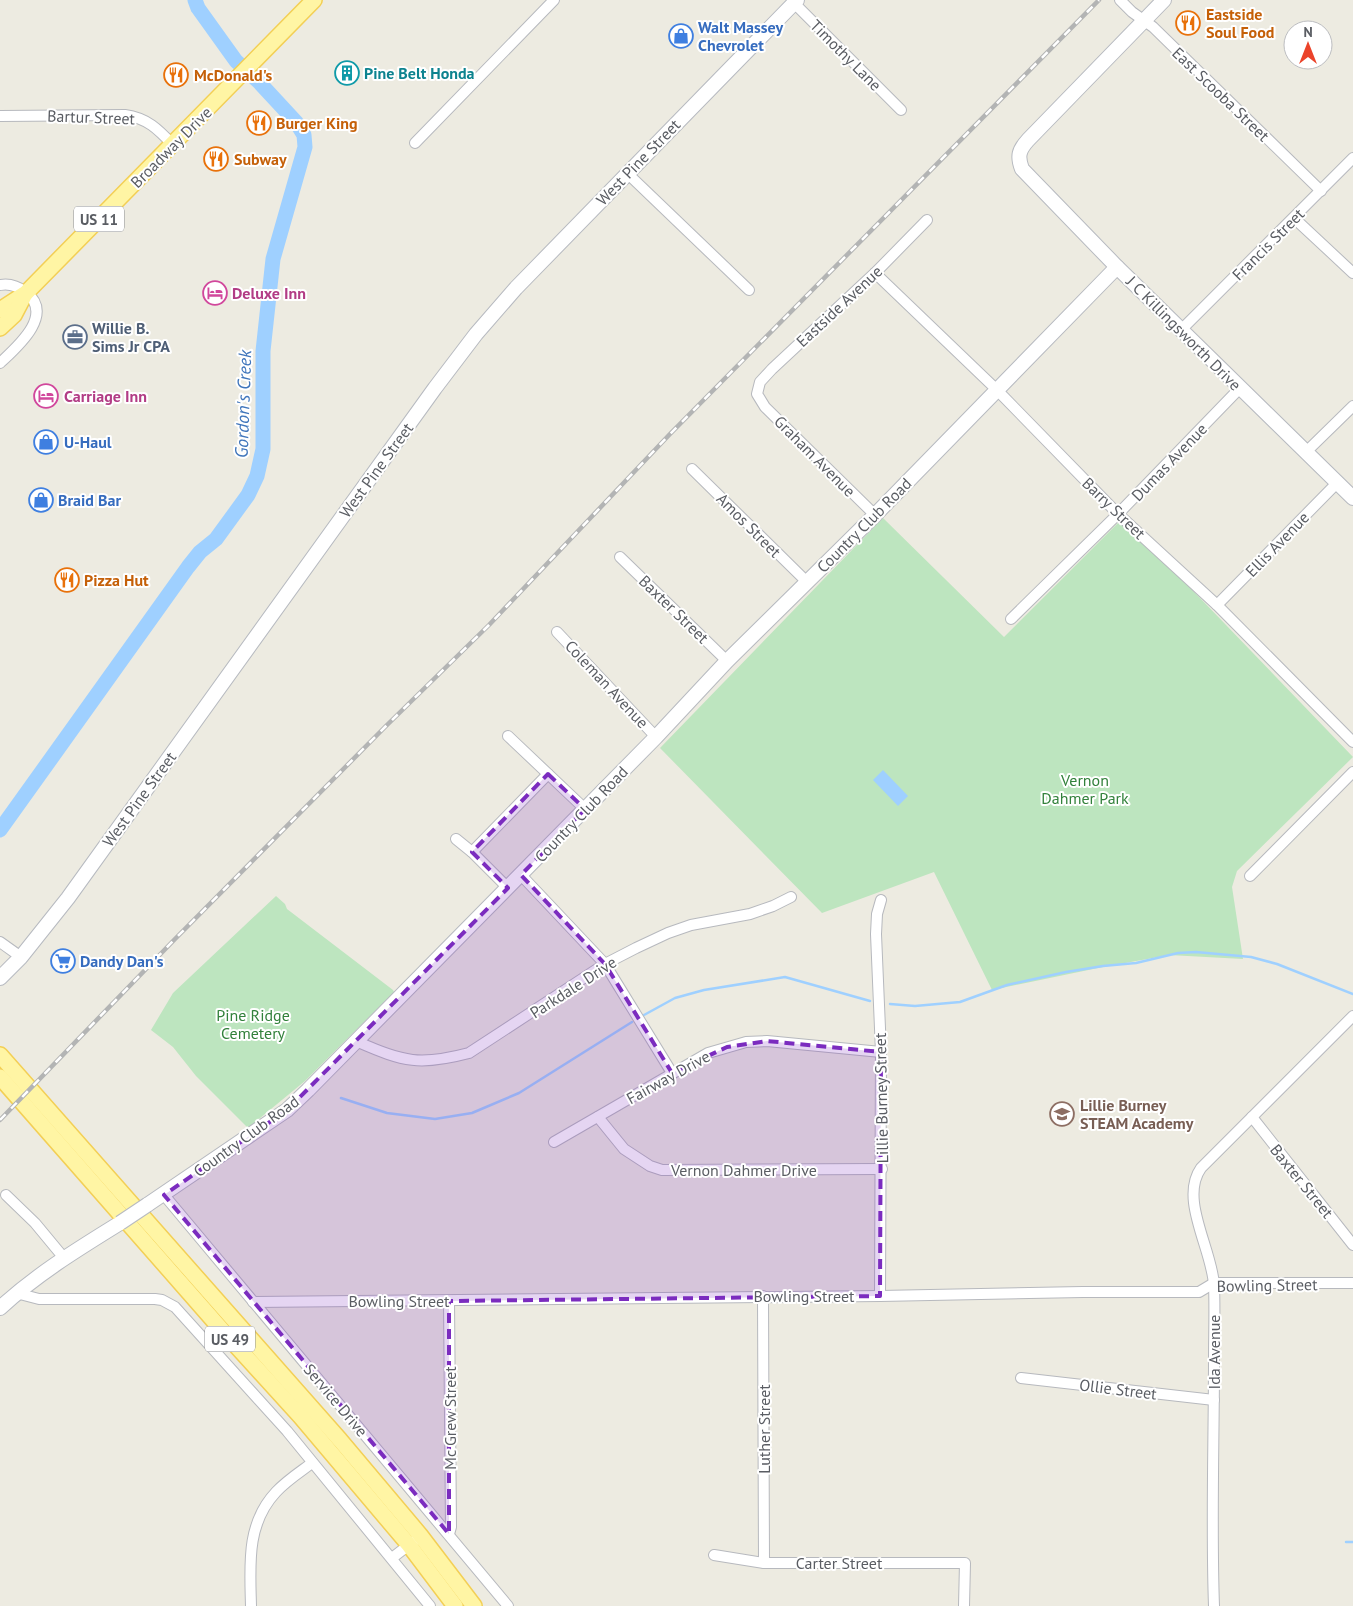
<svg xmlns="http://www.w3.org/2000/svg" width="1353" height="1606" viewBox="0 0 1353 1606" font-family="'PT Sans',sans-serif">
<rect width="100%" height="100%" fill="#edebe1"/>
<!-- green -->
<g fill="#bde5bf">
<polygon points="883,518 1004,637 1123,518 1353,757 1237,871 1232,887 1243,959 1169,955 1098,968 992,990 934,872 822,913 660,748"/>
<polygon points="276,896 285,904 287,909 393,990 394,992 305,1081 248,1128 196,1076 173,1047 151,1030 173,993"/>
</g>
<!-- water -->
<polygon fill="#9fd0ff" points="883,770 908,796 898,806 873,780"/>
<g fill="none" stroke-linecap="round" stroke-linejoin="round">
<!-- stream -->
<g stroke="#9fd0ff" stroke-width="2.5">
<polyline points="890,1004 915,1006 960,1002 1007,985 1066,972 1103,966 1136,963 1178,953 1196,952 1251,957 1277,964 1353,994"/>
<polyline points="644,1015 675,998 704,990 785,977 870,1001"/>
<polyline points="341,1098 387,1113 435,1119 472,1113 519,1093 632,1022"/>
<polyline points="1346,1542 1353,1542"/>
</g>
<!-- river -->
<polyline stroke="#9fd0ff" stroke-width="15" points="0,830 188,567 200,552 216,539 248,495 257,476 263,449 263,351 273,259 305,147 304,135 296,122 259,82 236,61 198,8 195,0"/>
<!-- street casing -->
<g stroke="#b7b9be" stroke-width="12">
<g id="street">
<polyline points="1120,0 1132,12 1153,27 1321,191"/>
<polyline points="794,3 901,110"/>
<path d="M0 116 125 115C147 118 158 129 173 145"/>
<polyline points="415,143 554,0"/>
<polyline points="627,173 749,290"/>
<polyline points="1294,218 1353,273"/>
<polyline points="875,273 997,390 1118,514 1217,605 1353,742"/>
<path d="M0 285C9 283 19 287 26 292 55 315 17 347 0 363"/>
<polyline points="1181,330 1353,158"/>
<polyline points="1306,452 1353,406"/>
<polyline points="692,469 807,582"/>
<polyline points="875,515 765,407 757,394 760,382 772,369 875,273 927,220"/>
<polyline points="620,557 727,661"/>
<polyline points="1217,605 1337,483"/>
<polyline points="1011,619 1118,514 1240,388"/>
<polyline points="557,632 656,737"/>
<polyline points="508,736 585,809"/>
<polyline points="456,839 472,852 508,888"/>
<polyline points="472,852 548,774"/>
<polyline points="521,875 605,964 672,1073"/>
<polyline points="1250,876 1353,772"/>
<polyline points="0,942 21,957"/>
<path d="M358 1042C404 1062 420 1066 469 1053L605 964 636 948 668 933 691 925 750 914 773 906 791 897"/>
<polyline points="598,1117 624,1149 650,1166 662,1170 882,1169"/>
<polyline points="1252,1117 1353,1245"/>
<polyline points="554,1142 708,1053 746,1042 767,1041 881,1052"/>
<polyline points="6,1195 35,1223 64,1258"/>
<polyline points="164,1195 508,1606"/>
<polyline points="16,1293 39,1299 155,1299 162,1300 175,1307 287,1431 430,1606"/>
<polyline points="763,1296 764,1563"/>
<polyline points="880,1296 881,1052 876,934 877,914 881,900"/>
<polyline points="449,1301 451,1527 449,1534"/>
<polyline points="253,1302 880,1296 1083,1292 1199,1292 1214,1283 1353,1283"/>
<polyline points="1021,1378 1214,1400"/>
<polyline points="714,1555 764,1563 965,1563 964,1606"/>
<polyline points="392,1558 414,1541"/>
<path d="M251 1606C250 1565 246 1524 276 1492 286 1481 300 1472 312 1463"/>
<path d="M1214 1606C1211 1524 1214 1442 1214 1360 1214 1335 1215 1310 1214 1285 1212 1249 1179 1199 1201 1168L1353 1016"/>
</g>
</g>
<!-- secondary casing -->
<g stroke="#b7bac0" stroke-width="16">
<g id="secondary">
<path d="M1164 0 1028 140C1019 150 1017 156 1022 169L1117 267 1353 498"/>
<polyline points="0,978 21,957 68,898 435,388 476,334 516,288 797,0"/>
<polyline points="147,1205 287,1110 308,1090 656,737 727,661 875,515 1117,267"/>
<path d="M0 1308C37 1274 78 1249 120 1223"/>
</g>
</g>
<!-- primary casing -->
<g stroke="#f3cf55" stroke-width="18">
<g id="primary">
<polyline points="0,310 26,293 314,0"/>
<polyline points="0,328 14,315 25,294"/>
<polyline points="0,1055 340,1440 420,1535 474,1606"/>
<polyline points="0,1077 221,1329 300,1416 409,1545 455,1606"/>
</g>
</g>
<!-- street -->
<use href="#street" stroke="#fff" stroke-width="10"/>
<!-- secondary -->
<use href="#secondary" stroke="#fff" stroke-width="14"/>
<!-- primary -->
<use href="#primary" stroke="#fff5a4" stroke-width="15"/>
<!-- rail casing -->
<g stroke="#b3b4b4" stroke-width="4.5">
<polyline id="rail" points="0,1120 175,939 386,726 489,625 670,434 1099,0"/>
</g>
<!-- rail -->
<use href="#rail" stroke="#fff" stroke-width="2.5" stroke-dasharray="8" stroke-linecap="butt"/>
<!-- secondary-bridge casing -->
<g stroke="#b7bac0" stroke-width="16" stroke-linecap="butt">
<polyline id="secondary-bridge" points="120,1223 147,1205"/>
</g>
<!-- secondary-bridge -->
<use href="#secondary-bridge" stroke="#fff" stroke-width="14"/>
</g>
<!-- marked area -->
<path fill="#7b2cbf" fill-opacity="0.2" stroke="#7b2cbf" stroke-width="4" stroke-dasharray="10 6" stroke-linejoin="round" d="M548 774 585 809 521 875 605 964 672 1073 727 1047 767 1041 881 1052 880 1296 449 1301V1534L164 1195 287 1110 508 888 472 852Z"/>
<!-- icons -->
<defs>
<g id="restaurant-ring" transform="scale(1.25)"><circle r="9.5" fill="#fff" stroke="#e8710a" stroke-width="1.5"/><path d="M-5-6h1v4h1v-4h1v4h1v-4h1v5L-1.5 .5V6h-2V.5L-5-1ZM5-6V6H3V1.5H1.5Q1.5-4 5-6Z" fill="#e8710a"/></g>
<g id="shop-ring" transform="scale(1.25)"><circle r="9.5" fill="#fff" stroke="#3f7fe0" stroke-width="1.5"/><path d="M-5-2.5h2.3a2.7 3.5 0 0 1 5.4 0H5L5.5 6h-11ZM-1.5-2.5h3a1.5 2.3 0 0 0-3 0Z" fill="#3f7fe0"/></g>
<g id="building-ring" transform="scale(1.25)"><circle r="9.5" fill="#fff" stroke="#0f9aa8" stroke-width="1.5"/><path d="M-4-6H4V6H1V3H-1V6H-4ZM-2.5-4.3h1.7v1.8h-1.7ZM.8-4.3h1.7v1.8H.8ZM-2.5-1h1.7V.8h-1.7ZM.8-1h1.7V.8H.8Z" fill="#0f9aa8"/></g>
<g id="hotel-ring" transform="scale(1.25)"><circle r="9.5" fill="#fff" stroke="#d1479c" stroke-width="1.5"/><path d="M-6-4.5h1.5V1H6V5H4.5V3h-9V5H-6ZM-4 0a1.8 1.8 0 1 1 3.6 0ZM.5 0V-2.5h3Q6-2.5 6 0Z" fill="#d1479c"/></g>
<g id="office-ring" transform="scale(1.25)"><circle r="9.5" fill="#fff" stroke="#5c6f8a" stroke-width="1.5"/><path d="M-6-3h4V-5.5h4V-3h4V5H-6ZM-1-4.5V-3h2v-1.5ZM-6 0V1H6V0Z" fill="#5c6f8a"/></g>
<g id="supermarket-ring" transform="scale(1.25)"><circle r="9.5" fill="#fff" stroke="#3f7fe0" stroke-width="1.5"/><path d="M-6-5.5h2.5l.6 2H6L4.5 2H-2.5L-4.4-4H-6ZM-1.5 3.2a1.3 1.3 0 1 0 .1 0ZM3 3.2a1.3 1.3 0 1 0 .1 0Z" fill="#3f7fe0"/></g>
<g id="school-ring" transform="scale(1.25)"><circle r="9.5" fill="#fff" stroke="#8d6e63" stroke-width="1.5"/><path d="M0-5L7-2L0 1L-7-2ZM-4 1L0 2.5L4 1V4Q0 6-4 4Z" fill="#8d6e63"/></g>
</defs>
<g fill-rule="evenodd">
<use href="#restaurant-ring" x="1188" y="23"/>
<use href="#shop-ring" x="681" y="36"/>
<use href="#building-ring" x="347" y="73"/>
<use href="#restaurant-ring" x="176" y="75"/>
<use href="#restaurant-ring" x="259" y="123"/>
<use href="#restaurant-ring" x="216" y="159"/>
<use href="#hotel-ring" x="215" y="293"/>
<use href="#office-ring" x="75" y="337"/>
<use href="#hotel-ring" x="46" y="396"/>
<use href="#shop-ring" x="46" y="442"/>
<use href="#shop-ring" x="41" y="500"/>
<use href="#restaurant-ring" x="67" y="580"/>
<use href="#supermarket-ring" x="63" y="961"/>
<use href="#school-ring" x="1062" y="1114"/>
</g>
<g text-anchor="middle" dominant-baseline="central" stroke-width="4" stroke-linejoin="round" paint-order="stroke">
<!-- shield labels -->
<g fill="#fff" stroke="#8c8e92" stroke-width="1">
<rect x="74" y="206.5" width="50" height="25" rx="4"/>
<rect x="205" y="1326.5" width="50" height="25" rx="4"/>
</g>
<g font-size="15" font-weight="bold" fill="#5a5d63">
<text x="99" y="219">US 11</text>
<text x="230" y="1339">US 49</text>
</g>
<!-- food labels -->
<g font-size="16" font-weight="bold" fill="#c56008" stroke="#fff" text-anchor="start">
<text x="1206" y="14">Eastside<tspan x="1206" dy="18">Soul Food</tspan></text>
<text x="194" y="75">McDonald's</text>
<text x="276" y="123">Burger King</text>
<text x="234" y="159">Subway</text>
<text x="84" y="580">Pizza Hut</text>
</g>
<!-- shop labels -->
<g font-size="16" font-weight="bold" fill="#366cbe" stroke="#fff" text-anchor="start">
<text x="698" y="27">Walt Massey<tspan x="698" dy="18">Chevrolet</tspan></text>
<text x="64" y="442">U-Haul</text>
<text x="58" y="500">Braid Bar</text>
<text x="80" y="961">Dandy Dan's</text>
</g>
<!-- street labels -->
<g font-size="16" fill="#5a5d63" stroke="#fff">
<text transform="translate(846 55) rotate(45)">Timothy Lane</text>
<text transform="translate(1221 94) rotate(44)">East Scooba Street</text>
<text transform="translate(91 117) rotate(2)">Bartur Street</text>
<text transform="translate(171 147) rotate(-45)">Broadway Drive</text>
<text transform="translate(638 162) rotate(-46)">West Pine Street</text>
<text transform="translate(1268 244) rotate(-45)">Francis Street</text>
<text transform="translate(839 306) rotate(-43)">Eastside Avenue</text>
<text transform="translate(1184 333) rotate(45)">J C Killingsworth Drive</text>
<text transform="translate(815 456) rotate(45)">Graham Avenue</text>
<text transform="translate(1169 462) rotate(-46)">Dumas Avenue</text>
<text transform="translate(376 470) rotate(-54)">West Pine Street</text>
<text transform="translate(1114 508) rotate(44)">Barry Street</text>
<text transform="translate(749 525) rotate(45)">Amos Street</text>
<text transform="translate(864 525) rotate(-45)">Country Club Road</text>
<text transform="translate(1277 544) rotate(-46)">Ellis Avenue</text>
<text transform="translate(674 609) rotate(44)">Baxter Street</text>
<text transform="translate(607 684) rotate(47)">Coleman Avenue</text>
<text transform="translate(139 799) rotate(-54)">West Pine Street</text>
<text transform="translate(581 814) rotate(-46)">Country Club Road</text>
<text transform="translate(573 987) rotate(-33)">Parkdale Drive</text>
<text transform="translate(668 1077) rotate(-29)">Fairway Drive</text>
<text transform="translate(881 1098) rotate(-91)">Lillie Burney Street</text>
<text transform="translate(246 1136) rotate(-36)">Country Club Road</text>
<text x="744" y="1170">Vernon Dahmer Drive</text>
<text transform="translate(1302 1181) rotate(51)">Baxter Street</text>
<text transform="translate(1267 1285) rotate(-1)">Bowling Street</text>
<text x="804" y="1296">Bowling Street</text>
<text x="399" y="1301">Bowling Street</text>
<text transform="translate(1214 1352) rotate(-90)">Ida Avenue</text>
<text transform="translate(1118 1389) rotate(7)">Ollie Street</text>
<text transform="translate(336 1400) rotate(50)">Service Drive</text>
<text transform="translate(450 1418) rotate(-90)">Mc Grew Street</text>
<text transform="translate(764 1429) rotate(-90)">Luther Street</text>
<text x="839" y="1563">Carter Street</text>
</g>
<!-- culture labels -->
<g font-size="16" font-weight="bold" fill="#0d838f" stroke="#fff" text-anchor="start">
<text x="364" y="73">Pine Belt Honda</text>
</g>
<!-- hotel labels -->
<g font-size="16" font-weight="bold" fill="#b23c85" stroke="#fff" text-anchor="start">
<text x="232" y="293">Deluxe Inn</text>
<text x="64" y="396">Carriage Inn</text>
</g>
<!-- service labels -->
<g font-size="16" font-weight="bold" fill="#4e5e75" stroke="#fff" text-anchor="start">
<text x="92" y="328">Willie B.<tspan x="92" dy="18">Sims Jr CPA</tspan></text>
</g>
<!-- park labels -->
<g font-size="16" fill="#32813b" stroke="#fff">
<text x="1085" y="780">Vernon<tspan x="1085" dy="18">Dahmer Park</tspan></text>
<text x="253" y="1015">Pine Ridge<tspan x="253" dy="18">Cemetery</tspan></text>
</g>
<!-- education labels -->
<g font-size="16" font-weight="bold" fill="#785e54" stroke="#fff" text-anchor="start">
<text x="1080" y="1105">Lillie Burney<tspan x="1080" dy="18">STEAM Academy</tspan></text>
</g>
<!-- water labels -->
<g font-size="18" font-style="italic" fill="#3f75bb" stroke="#fff">
<text transform="translate(243 404) rotate(-88)">Gordon's Creek</text>
</g>
</g>
<!-- north arrow -->
<g transform="translate(1308 45)"><circle r="24" fill="#ffffff" stroke="#bdbec1"/>
<path d="M0-4L9 19L0 12L-9 19Z" fill="#eb432a"/>
<text y="-8" font-size="14" font-weight="bold" text-anchor="middle" fill="#5a5d63">N</text>
</g>
</svg>
